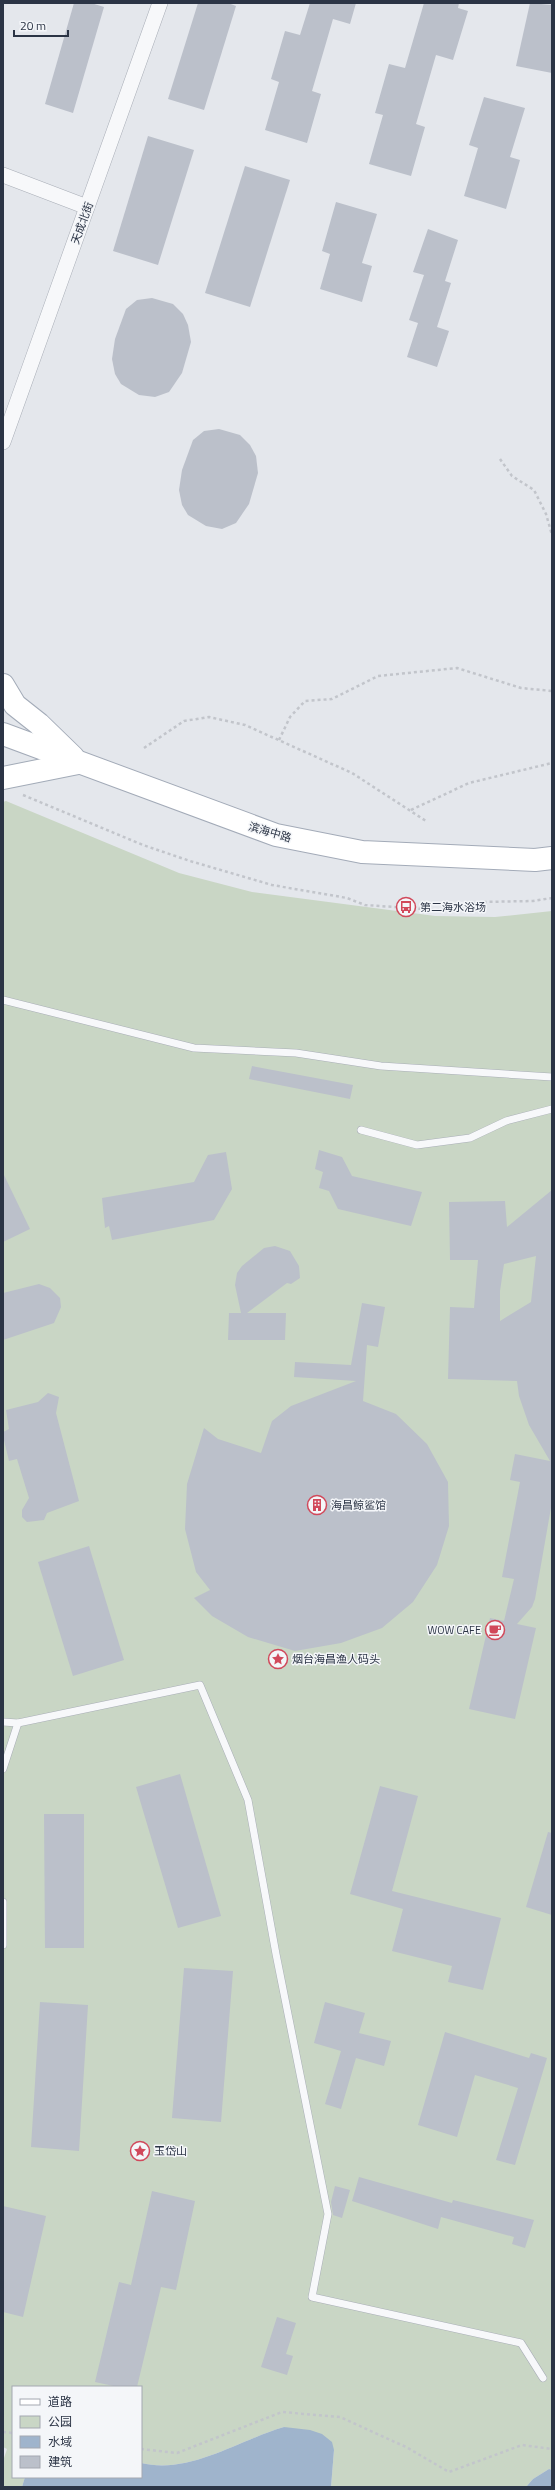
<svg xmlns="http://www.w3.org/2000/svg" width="555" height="2490" viewBox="0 0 555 2490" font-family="'Titillium Web','Noto Sans SC',sans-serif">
<rect width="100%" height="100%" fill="#e4e7ec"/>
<!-- green -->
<path fill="#c9d6c5" d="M6 801 179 873 252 892 435 916 495 917 552 911V2470L549 2469 533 2479 526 2487H331L334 2450 284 2427C239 2440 190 2475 141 2463V2387H13V2477H25L22 2487H3V2461L7 2449 3 2447V802Z"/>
<!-- water -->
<g fill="#9fb4cc">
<path d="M284 2427 310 2430 322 2434 332 2442 334 2450 331 2487H22L25 2477H141V2463C190 2475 239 2440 284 2427Z"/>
<polygon points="549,2469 552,2470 552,2487 526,2487 533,2479"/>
</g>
<!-- building -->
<g fill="#bbc0ca" fill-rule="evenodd">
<polygon points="74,3 91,3 104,7 73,113 45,104"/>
<polygon points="198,3 228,3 236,6 204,110 168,99"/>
<polygon points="310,3 356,3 350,24 333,19 312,91 321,94 307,143 265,130 279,82 271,79 285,31 300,35"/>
<polygon points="424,3 459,3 458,8 468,11 453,60 436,55 416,124 425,127 411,176 369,164 383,115 375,113 389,64 405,68"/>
<polygon points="530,3 552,5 552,73 516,66"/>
<polygon points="484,97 525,108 510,157 520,160 506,209 464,196 478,148 469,145"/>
<polygon points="148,136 194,150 158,265 113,251"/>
<polygon points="245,166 290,180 250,307 205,293"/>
<polygon points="336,202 377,214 362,263 372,266 362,302 320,289 330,254 322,251"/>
<polygon points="428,229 458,240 445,281 451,283 437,327 449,331 437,367 407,357 418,323 409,320 424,275 413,272"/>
<polygon points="152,298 173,304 183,314 188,325 191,342 182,373 169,392 155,397 139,395 121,384 115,374 112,359 115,339 126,309 137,300"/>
<polygon points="219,429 240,435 250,445 256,456 258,473 249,504 236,523 222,529 206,526 188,515 182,505 179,490 182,470 193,440 204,431"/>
<polygon points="252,1066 353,1085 350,1099 249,1079"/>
<polygon points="319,1150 342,1157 352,1176 422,1192 411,1226 338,1209 329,1191 319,1188 323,1172 315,1169"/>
<polygon points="226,1152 232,1189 214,1220 112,1240 109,1226 105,1228 102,1198 194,1182 208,1155"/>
<polygon points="3,1173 30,1229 3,1242"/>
<path d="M552 1190V1502L535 1599 532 1607 517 1624 536 1628 515 1719 469 1709 490 1618 504 1621 514 1579 502 1577 520 1482 510 1480 515 1454 550 1461 529 1425 519 1396 517 1381 448 1379 450 1307 474 1308 478 1260H450L449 1202 505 1201 507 1227ZM536 1256 531 1302 500 1321V1291L504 1264Z"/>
<polygon points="275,1246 290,1251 299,1266 300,1278 291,1284 287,1283 247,1313 286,1313 285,1340 228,1340 229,1313 241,1313 235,1285 237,1273 242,1266 264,1248"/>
<polygon points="39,1284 50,1288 60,1298 61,1307 54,1323 3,1340 3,1293"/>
<polygon points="362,1303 385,1307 378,1347 367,1345 363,1401 396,1414 427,1444 448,1482 449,1526 437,1565 413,1602 382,1628 341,1643 295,1651 248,1637 212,1616 194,1598 210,1590 196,1572 185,1529 187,1484 204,1428 218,1439 261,1453 272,1421 291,1406 356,1381 294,1377 295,1362 351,1365"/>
<polygon points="48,1393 59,1397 56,1413 79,1501 47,1513 44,1520 27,1522 22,1517 22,1510 29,1498 17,1459 9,1461 3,1436 3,1432 9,1429 6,1410 38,1402"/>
<polygon points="89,1546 124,1660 73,1676 38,1562"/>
<polygon points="180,1774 221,1916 178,1928 136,1787"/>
<polygon points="380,1786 418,1796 392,1891 501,1918 483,1990 448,1982 452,1966 392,1951 403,1909 350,1894"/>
<polygon points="44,1814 84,1814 84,1948 45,1948"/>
<polygon points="548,1832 552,1833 552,1915 526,1907"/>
<polygon points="184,1968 233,1971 221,2122 172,2118"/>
<polygon points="40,2002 88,2005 79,2151 31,2147"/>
<polygon points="325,2002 365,2013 359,2033 391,2041 384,2066 356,2058 341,2109 325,2104 341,2051 314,2043"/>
<polygon points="445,2032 529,2058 531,2053 547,2058 515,2165 496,2160 518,2088 475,2075 457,2137 418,2125"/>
<polygon points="359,2177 452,2203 453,2200 534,2220 525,2248 512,2244 514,2237 441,2217 438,2229 352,2201"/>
<polygon points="335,2186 350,2190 342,2218 333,2215 331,2202"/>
<polygon points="152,2191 195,2201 176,2290 161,2287 137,2387 118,2387 95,2382 119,2282 131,2285"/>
<polygon points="3,2206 46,2216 23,2317 3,2312"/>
<polygon points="277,2317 296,2323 286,2354 293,2356 287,2375 261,2367"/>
</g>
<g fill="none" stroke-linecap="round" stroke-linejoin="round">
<!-- lane casing -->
<g stroke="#a9aeb7" stroke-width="8">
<g id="lane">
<polyline points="3,1000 194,1048 296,1053 381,1066 552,1077"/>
<polyline points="361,1130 417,1145 470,1138 506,1121 552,1109"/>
<polyline points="3,1722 18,1723 200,1685 248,1800 276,1954 328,2214 312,2297 521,2343 543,2378"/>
<polyline points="3,1769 18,1723"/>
<polyline points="3,1902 3,1945"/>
</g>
</g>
<!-- street casing -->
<g stroke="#a9aeb7" stroke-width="16">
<g id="street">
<polyline points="3,175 87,207"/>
<polyline points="3,442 160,3"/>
</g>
</g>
<!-- primary casing -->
<g stroke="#a3abb8" stroke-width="24">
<g id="primary">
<polyline points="3,685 15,705 39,724 73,757"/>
<polyline points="3,734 276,835 362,852 535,860 552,858"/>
<polyline points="3,778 78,763"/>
</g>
</g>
<!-- path -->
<g stroke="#c2c5cb" stroke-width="2.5" stroke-dasharray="3 3" stroke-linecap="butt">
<polyline points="500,459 512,476 534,490 546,514 552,535"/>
<polyline points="279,740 290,717 305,701 332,699 378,676 457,668 521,688 552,691"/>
<polyline points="144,748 184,721 209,717 245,725 352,773 426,821"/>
<polyline points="23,795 143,845 190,861 272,885 347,898 365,905 438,910 480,902 533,901 552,898"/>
<polyline points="411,810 469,783 552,763"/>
<polyline points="3,2432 13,2433"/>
<polyline points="141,2449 177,2453 282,2412 340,2417 406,2447 449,2472 522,2445 552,2449"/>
</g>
<!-- lane -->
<use href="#lane" stroke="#f7f8fa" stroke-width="7"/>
<!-- street -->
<use href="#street" stroke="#f7f8fa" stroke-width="15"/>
<!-- primary -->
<use href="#primary" stroke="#fff" stroke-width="22"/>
</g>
<!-- icons -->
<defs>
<g id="bus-ring" transform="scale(1)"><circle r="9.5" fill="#f4f6f9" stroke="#d1495b" stroke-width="1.5"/><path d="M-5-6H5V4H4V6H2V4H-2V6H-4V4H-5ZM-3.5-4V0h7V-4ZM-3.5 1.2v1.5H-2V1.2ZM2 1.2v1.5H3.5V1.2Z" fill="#d1495b"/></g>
<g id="building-ring" transform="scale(1)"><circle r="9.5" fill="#f4f6f9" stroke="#d1495b" stroke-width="1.5"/><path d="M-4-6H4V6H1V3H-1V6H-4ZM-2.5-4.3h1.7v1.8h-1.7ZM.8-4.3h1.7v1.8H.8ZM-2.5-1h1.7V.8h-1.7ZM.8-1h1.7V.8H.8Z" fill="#d1495b"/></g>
<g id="cafe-ring" transform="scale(1)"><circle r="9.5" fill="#f4f6f9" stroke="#d1495b" stroke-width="1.5"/><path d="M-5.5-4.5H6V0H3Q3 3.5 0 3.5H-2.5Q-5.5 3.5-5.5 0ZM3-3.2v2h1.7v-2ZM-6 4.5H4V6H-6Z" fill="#d1495b"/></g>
<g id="sight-ring" transform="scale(1)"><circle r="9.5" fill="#f4f6f9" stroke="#d1495b" stroke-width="1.5"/><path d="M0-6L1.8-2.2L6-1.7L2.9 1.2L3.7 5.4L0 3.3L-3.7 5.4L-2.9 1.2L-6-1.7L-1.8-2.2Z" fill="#d1495b"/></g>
</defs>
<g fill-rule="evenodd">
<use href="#bus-ring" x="406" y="907"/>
<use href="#building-ring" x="317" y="1505"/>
<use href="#cafe-ring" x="495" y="1630"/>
<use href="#sight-ring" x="278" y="1659"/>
<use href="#sight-ring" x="140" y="2151"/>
</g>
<g text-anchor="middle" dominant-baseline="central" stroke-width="3" stroke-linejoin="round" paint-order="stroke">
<!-- street labels -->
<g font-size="11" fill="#2b3445" stroke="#f4f6f9">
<text transform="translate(82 223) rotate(-70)">天成北街</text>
<text transform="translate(270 832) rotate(16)">滨海中路</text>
</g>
<!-- poi labels -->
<g font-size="11" fill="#2b3445" stroke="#f4f6f9" text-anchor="start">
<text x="420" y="907">第二海水浴场</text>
<text x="331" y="1505">海昌鲸鲨馆</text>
<text x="481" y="1630" text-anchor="end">WOW CAFE</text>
<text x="292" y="1659">烟台海昌渔人码头</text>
<text x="154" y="2151">玉岱山</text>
</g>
</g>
<!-- border -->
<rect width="555" height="2490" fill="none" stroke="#2b3445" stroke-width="8"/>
<!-- legend -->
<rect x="12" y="2386" width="130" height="92" fill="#f4f6f9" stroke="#a4a8b1"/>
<rect x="20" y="2399" width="20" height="6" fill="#ffffff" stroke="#a4a8b1"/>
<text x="48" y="2406" font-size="12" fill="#2b3445">道路</text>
<rect x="20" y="2416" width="20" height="12" fill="#c9d6c5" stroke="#a4a8b1"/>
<text x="48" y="2426" font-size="12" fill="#2b3445">公园</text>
<rect x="20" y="2436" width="20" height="12" fill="#9fb4cc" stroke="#a4a8b1"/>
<text x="48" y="2446" font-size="12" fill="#2b3445">水域</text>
<rect x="20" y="2456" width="20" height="12" fill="#bbc0ca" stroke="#a4a8b1"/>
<text x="48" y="2466" font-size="12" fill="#2b3445">建筑</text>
<!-- scale -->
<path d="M14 30v6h54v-6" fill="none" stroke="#2b3445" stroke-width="2"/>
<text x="20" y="30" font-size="12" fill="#2b3445" stroke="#f4f6f9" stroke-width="3" paint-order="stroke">20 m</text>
</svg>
